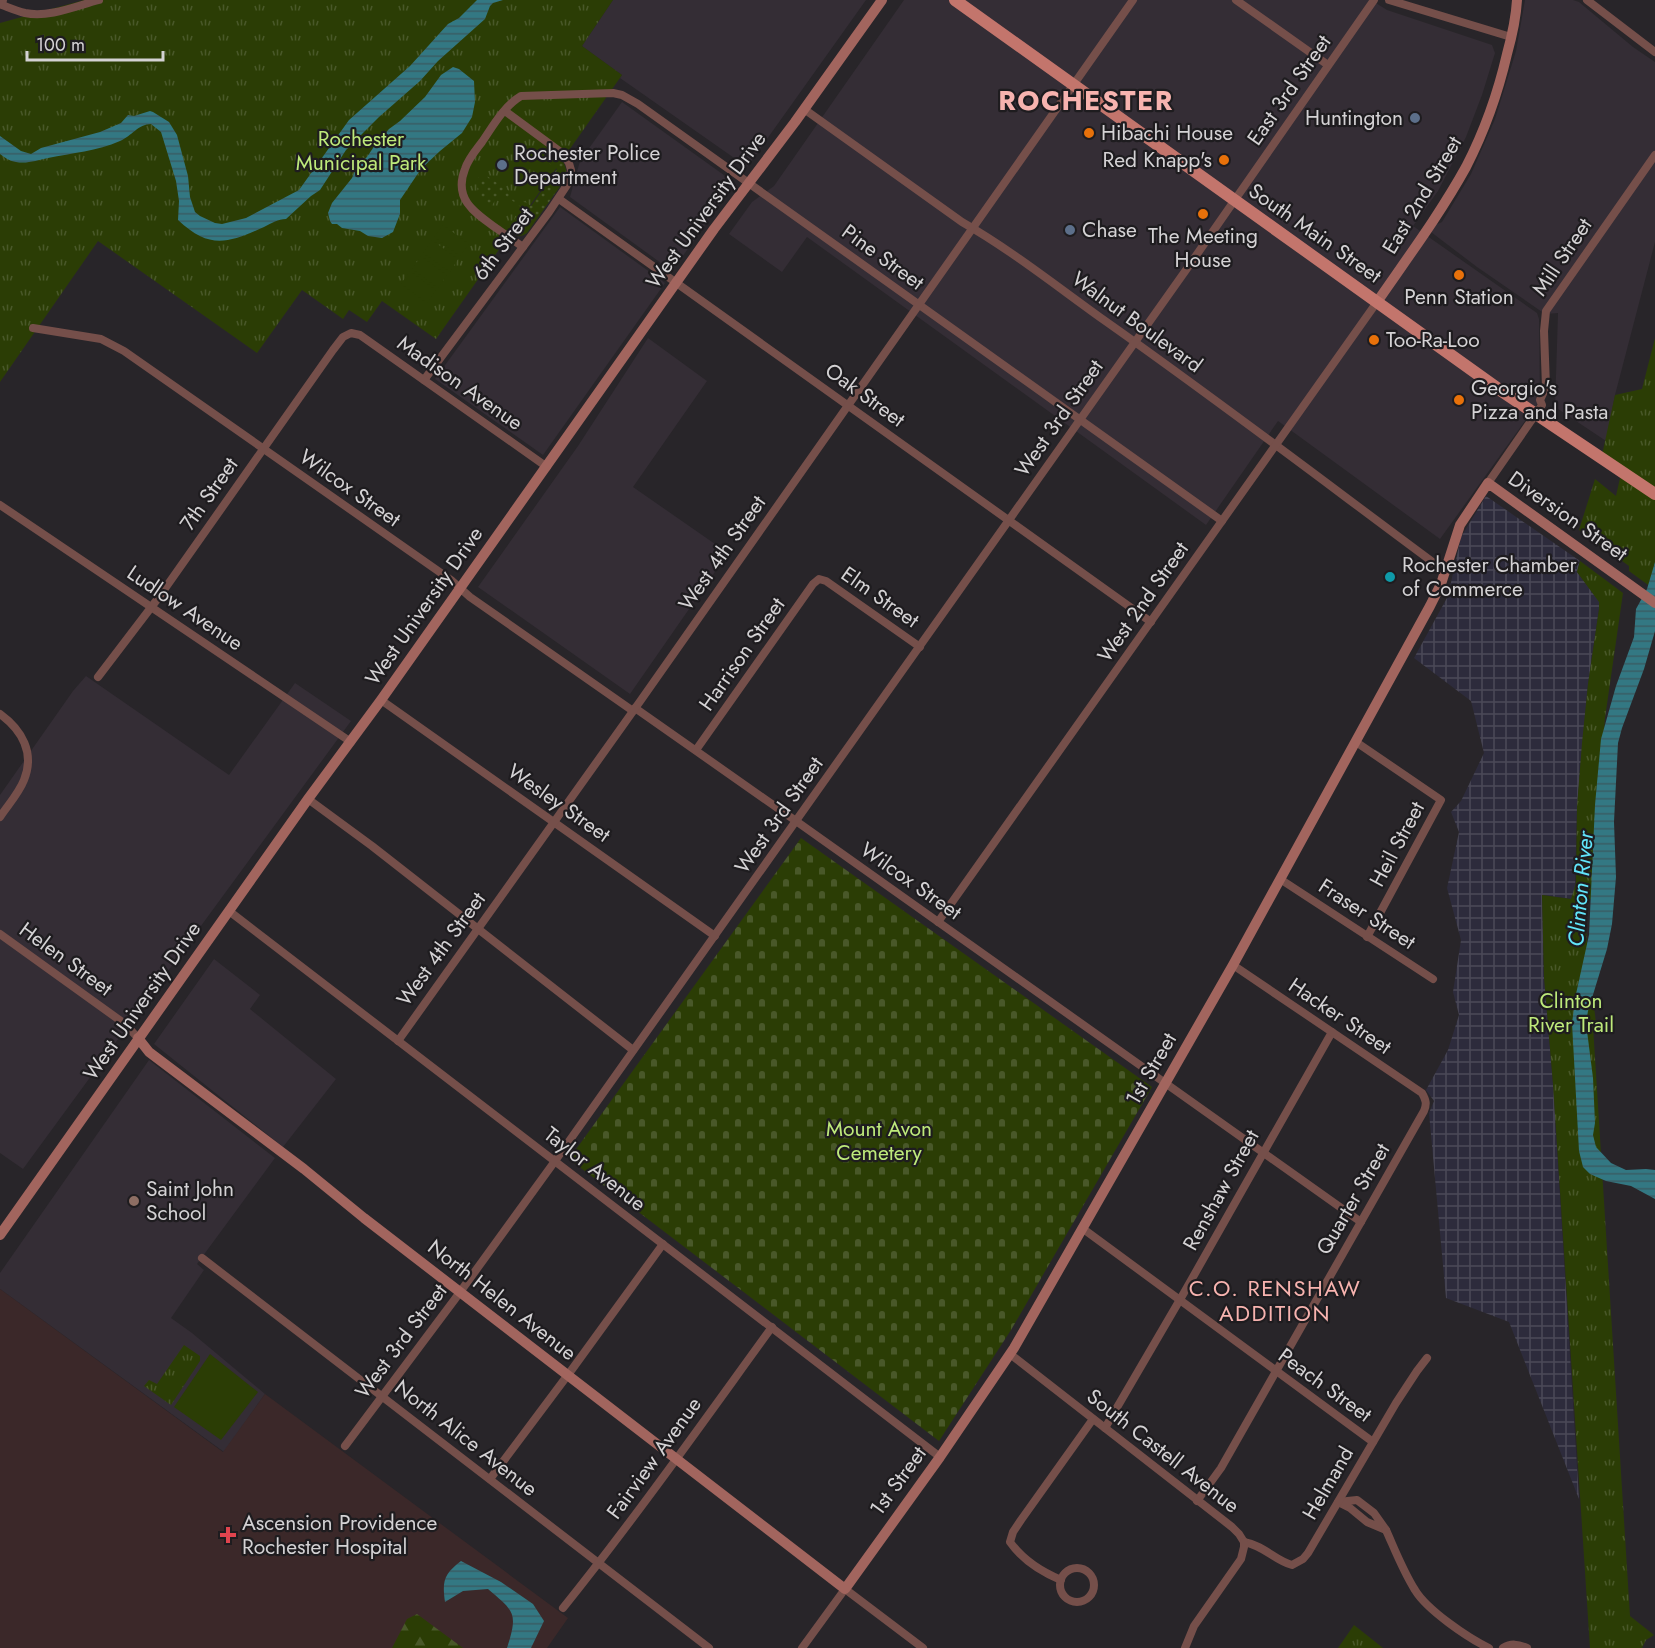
<svg xmlns="http://www.w3.org/2000/svg" width="1655" height="1648" viewBox="0 0 1655 1648" font-family="Jost,sans-serif">
<defs>
<pattern id="industrial-grid" width="8" height="8" patternUnits="userSpaceOnUse" patternTransform="scale(1.5)"><rect width="8" height="8" fill="#2d2b3c"/><path d="M0 4h8M4 0v8" fill="none" stroke="#4b4957"/></pattern>
<pattern id="grass-tufts" width="24" height="20" patternUnits="userSpaceOnUse" patternTransform="scale(1.5)"><rect width="24" height="20" fill="#2b3d05"/><path d="M3 7l-1-3M5 7V3M7 7l1-3M15 17l-1-3M17 17v-4M19 17l1-3" fill="none" stroke="#495829"/></pattern>
<pattern id="forest-firs" width="22" height="20" patternUnits="userSpaceOnUse" patternTransform="scale(1.5)"><rect width="22" height="20" fill="#2b3d05"/><path d="M5 1l3.5 6h-7zM16 11l3.5 6h-7z" fill="#495829"/></pattern>
<pattern id="cemetery-stones" width="16" height="16" patternUnits="userSpaceOnUse" patternTransform="scale(1.5)"><rect width="16" height="16" fill="#2b3d05"/><path d="M2 7V4a2 2 0 0 1 4 0v3zM10 15v-3a2 2 0 0 1 4 0v3z" fill="#495829"/></pattern>
<pattern id="garden-dots" width="8" height="8" patternUnits="userSpaceOnUse" patternTransform="scale(1.5)"><rect width="8" height="8" fill="#2b3d05"/><path d="M2 2h.1M6 6h.1" fill="none" stroke="#495829" stroke-width="1.8" stroke-linecap="round"/></pattern>
<pattern id="water-rules" width="6" height="5" patternUnits="userSpaceOnUse" patternTransform="scale(1.5)"><rect width="6" height="5" fill="#337883"/><path d="M0 2.5h6" fill="none" stroke="#395e65"/></pattern>
</defs>
<rect width="100%" height="100%" fill="#282529"/>
<!-- built -->
<g fill="#342d35">
<polygon points="613,0 866,0 747,167 620,78 622,75 582,46"/>
<polygon points="904,0 1371,0 1387,10 1492,45 1495,53 1482,95 1466,137 1438,191 1413,226 1537,313 1539,319 1540,400 1440,539 1278,421 1206,525 807,237 782,272 729,234 752,202 774,186"/>
<polygon points="1525,0 1573,0 1579,2 1633,47 1655,62 1655,242 1615,395 1606,441 1555,407 1558,313 1545,314 1477,267 1427,229 1442,222 1471,174 1495,119 1516,51"/>
<polygon points="622,102 735,183 672,271 570,197 580,161"/>
<polygon points="560,207 665,283 543,455 435,379"/>
<polygon points="648,338 707,381 633,487 728,553 630,694 478,587 578,446"/>
<polygon points="86,676 229,775 295,683 351,721 23,1169 0,1153 0,795 73,691"/>
<polygon points="214,959 260,995 250,1009 336,1079 283,1147 154,1044"/>
<polygon points="149,1060 275,1158 197,1264 204,1270 171,1318 192,1333 265,1394 224,1452 0,1289 0,1273"/>
</g>
<!-- industrial -->
<polygon fill="url(#industrial-grid)" points="1486,496 1580,561 1577,572 1600,602 1588,684 1577,807 1575,890 1572,899 1542,895 1544,977 1553,1084 1579,1499 1509,1322 1446,1298 1429,1113 1434,1101 1426,1090 1448,1050 1459,1015 1453,992 1461,940 1447,888 1459,832 1451,812 1461,801 1484,753 1471,701 1414,658 1448,596 1461,537"/>
<!-- medical -->
<polygon fill="#3b2829" points="0,1289 223,1452 265,1394 568,1618 547,1648 0,1648"/>
<!-- grass -->
<g fill="url(#grass-tufts)">
<polygon points="84,0 613,0 582,46 622,75 436,339 382,301 367,322 349,310 343,319 302,290 257,353 98,241 0,382 0,23"/>
<polygon points="1655,338 1655,590 1629,571 1629,566 1579,530 1595,479 1616,496 1622,469 1602,455 1615,395 1642,389"/>
<polygon points="1580,561 1623,593 1605,718 1599,791 1596,899 1584,899 1588,958 1596,1023 1593,1026 1630,1616 1654,1635 1646,1640 1642,1648 1590,1648 1553,1084 1544,977 1542,895 1571,899 1576,883 1577,807 1582,743 1588,684 1599,609 1599,602 1577,572"/>
<polygon points="184,1345 200,1356 200,1361 171,1405 144,1386 149,1380 157,1384"/>
<polygon points="1354,1625 1383,1648 1338,1648"/>
</g>
<!-- forest -->
<polygon fill="url(#forest-firs)" points="417,1614 463,1648 392,1648 407,1619"/>
<!-- cemetery -->
<polygon fill="url(#cemetery-stones)" points="801,838 1152,1087 1011,1330 939,1441 569,1159"/>
<!-- garden -->
<path fill="url(#garden-dots)" d="M550 149C561 158 568 164 566 178L527 233C519 239 515 235 508 229L522 208 501 192 490 208C478 198 473 187 481 172L531 206 557 169 543 159Z"/>
<!-- pitch -->
<g fill="#2b3d05">
<polygon points="443,225 469,244 460,256 434,237"/>
<polygon points="432,240 458,259 450,272 423,253"/>
<polygon points="421,256 447,275 438,288 412,269"/>
<polygon points="410,271 436,290 427,303 401,284"/>
<polygon points="210,1354 258,1392 221,1440 174,1407"/>
</g>
<!-- water -->
<g fill="url(#water-rules)">
<path d="M477 0H503L493 3 490 6 485 19 438 61 420 81 379 117 346 150 320 190 311 196 286 219C278 219 272 223 264 227 228 243 210 250 178 220L179 201 176 181 161 132 151 124C138 124 132 136 120 141 97 151 72 153 48 158 37 160 28 164 16 162 10 161 5 158 0 154V136L21 151 31 154 41 148 100 132 121 123 128 115 134 116 150 111 153 112 169 122 177 135 188 176 190 197 195 212 200 216 215 223 222 224 246 218 299 190 349 120 410 66 448 24 459 18Z"/>
<polygon points="453,67 459,69 474,81 475,102 472,117 462,133 440,151 421,169 400,200 400,214 393,232 382,238 368,236 360,231 342,228 337,224 332,224 330,221 328,213 332,203 352,178 357,166 367,157 375,145 389,129 400,121 425,97 441,75"/>
<polygon points="1655,562 1655,631 1644,669 1622,728 1618,743 1614,822 1616,877 1612,924 1607,949 1588,1011 1586,1023 1593,1078 1595,1123 1593,1135 1596,1147 1611,1163 1626,1170 1646,1169 1655,1170 1655,1199 1631,1186 1606,1181 1590,1174 1583,1167 1579,1151 1572,1023 1576,994 1589,935 1595,805 1601,739 1616,686 1634,637 1636,609 1647,589"/>
<path d="M461 1561 501 1582 533 1604 544 1621 531 1648H507C518 1613 515 1612 488 1589L463 1591 445 1602C442 1581 444 1574 461 1561Z"/>
</g>
<g fill="none" stroke-linecap="round" stroke-linejoin="round">
<!-- street -->
<g stroke="#754f4a" stroke-width="8">
<path d="M3 0 2 5C10 8 17 11 25 13 49 18 76 6 99 0"/>
<polyline points="1236,0 1328,65"/>
<polyline points="1389,0 1511,37"/>
<polyline points="1587,0 1655,52"/>
<path d="M804 109 962 222C1011 250 1055 285 1101 318 1215 398 1326 483 1438 566L1445 569"/>
<polyline points="559,199 1151,622"/>
<path d="M523 247C514 241 505 234 496 228 475 213 453 199 465 169 468 159 476 150 482 142 493 126 504 106 521 96L613 93 622 95 638 104 1222 521"/>
<polyline points="33,328 101,339 124,351 451,580 470,597 633,711"/>
<polyline points="424,380 549,212 569,182 571,170 569,163 562,153 505,111"/>
<polyline points="1488,483 1542,405 1540,400 1546,387 1544,331 1546,311 1655,155"/>
<polyline points="0,505 351,742"/>
<polyline points="98,677 159,597 333,350 343,337 351,333 360,335 547,467"/>
<polyline points="381,700 715,936"/>
<polyline points="635,708 796,821 1361,1222"/>
<path d="M0 714C22 730 35 753 24 780 19 793 8 805 0 817"/>
<polyline points="1356,742 1441,800 1367,937"/>
<polyline points="696,750 813,584 819,579 826,581 920,647"/>
<polyline points="308,799 372,846 633,1050"/>
<polyline points="1280,879 1433,979"/>
<polyline points="229,911 940,1457"/>
<polyline points="938,922 1377,302"/>
<polyline points="0,934 125,1024 138,1038"/>
<polyline points="398,1041 641,700 1133,0"/>
<polyline points="1082,1228 1373,1442"/>
<polyline points="202,1258 709,1648"/>
<polyline points="1010,1354 1232,1527 1239,1534 1244,1542"/>
<polyline points="1105,1428 1185,1291 1332,1032"/>
<polyline points="345,1446 455,1299 555,1161 1186,270 1374,0"/>
<polyline points="490,1479 573,1368 663,1244"/>
<polygon points="1357,1500 1374,1513 1386,1530 1367,1522 1350,1508 1338,1502"/>
<path d="M1197 1501 1221 1468 1424 1111C1427 1104 1426 1100 1422 1093L1233 965"/>
<path d="M1386 1530C1395 1550 1403 1571 1415 1590 1427 1610 1468 1638 1489 1648"/>
<path d="M1244 1542C1265 1546 1274 1560 1292 1565L1303 1559 1308 1553 1396 1403 1417 1371 1427 1358"/>
<circle cx="1077" cy="1585" r="17"/>
<path d="M1061 1580C1042 1572 1022 1559 1010 1542L1013 1532 1021 1520 1093 1419"/>
<path d="M563 1608C636 1517 703 1422 772 1327"/>
<polyline points="802,1648 845,1589 923,1648"/>
<polyline points="1185,1648 1194,1626 1241,1559 1244,1547 1244,1542"/>
<path d="M1503 1648C1511 1643 1518 1644 1527 1648"/>
</g>
<!-- secondary -->
<g stroke="#a2655e" stroke-width="10">
<path d="M1377 302C1408 257 1440 214 1466 167 1484 132 1498 93 1507 54 1512 36 1516 18 1517 0"/>
<polyline points="138,1038 149,1052 304,1169 364,1218 845,1589 940,1457 1014,1348 1233,965 1430,606 1441,584 1460,525 1488,483 1655,603"/>
<polyline points="0,1235 308,799 381,700 714,229 795,122 882,0"/>
</g>
<!-- primary -->
<polyline stroke="#c3756c" stroke-width="12" points="955,0 1497,388 1655,494"/>
</g>
<!-- markers -->
<g fill="#5c6f8a" stroke="#1e1c1f" stroke-width="2">
<circle cx="1415" cy="118" r="6"/>
<circle cx="502" cy="165" r="6"/>
<circle cx="1070" cy="230" r="6"/>
</g>
<g fill="#e8710a" stroke="#1e1c1f" stroke-width="2">
<circle cx="1089" cy="133" r="6"/>
<circle cx="1224" cy="160" r="6"/>
<circle cx="1203" cy="214" r="6"/>
<circle cx="1459" cy="275" r="6"/>
<circle cx="1374" cy="340" r="6"/>
<circle cx="1459" cy="400" r="6"/>
</g>
<circle fill="#0f9aa8" stroke="#1e1c1f" stroke-width="2" cx="1390" cy="577" r="6"/>
<circle fill="#8d6e63" stroke="#1e1c1f" stroke-width="2" cx="134" cy="1201" r="6"/>
<path fill="#e0444e" stroke="#1e1c1f" stroke-width="2" d="M225 1526h6v6h6v6h-6v6h-6v-6h-6v-6h6z"/>
<g text-anchor="middle" dominant-baseline="central" stroke-width="4.5" stroke-linejoin="round" paint-order="stroke">
<!-- street labels -->
<g font-size="21" fill="#d4d2d4" stroke="#1e1c1f">
<text transform="translate(1289 90) rotate(-55)">East 3rd Street</text>
<text transform="translate(1422 195) rotate(-59)">East 2nd Street</text>
<text transform="translate(706 210) rotate(-54)">West University Drive</text>
<text transform="translate(1315 233) rotate(35)">South Main Street</text>
<text transform="translate(503 244) rotate(-53)">6th Street</text>
<text transform="translate(883 257) rotate(36)">Pine Street</text>
<text transform="translate(1562 257) rotate(-56)">Mill Street</text>
<text transform="translate(1137 322) rotate(36)">Walnut Boulevard</text>
<text transform="translate(460 383) rotate(35)">Madison Avenue</text>
<text transform="translate(865 395) rotate(36)">Oak Street</text>
<text transform="translate(1059 418) rotate(-55)">West 3rd Street</text>
<text transform="translate(350 488) rotate(35)">Wilcox Street</text>
<text transform="translate(209 494) rotate(-55)">7th Street</text>
<text transform="translate(1568 516) rotate(35)">Diversion Street</text>
<text transform="translate(722 553) rotate(-55)">West 4th Street</text>
<text transform="translate(880 597) rotate(35)">Elm Street</text>
<text transform="translate(1143 602) rotate(-55)">West 2nd Street</text>
<text transform="translate(424 606) rotate(-55)">West University Drive</text>
<text transform="translate(185 608) rotate(34)">Ludlow Avenue</text>
<text transform="translate(742 654) rotate(-55)">Harrison Street</text>
<text transform="translate(559 803) rotate(35)">Wesley Street</text>
<text transform="translate(779 815) rotate(-55)">West 3rd Street</text>
<text transform="translate(1397 844) rotate(-62)">Heil Street</text>
<text transform="translate(911 881) rotate(35)">Wilcox Street</text>
<text transform="translate(1367 914) rotate(33)">Fraser Street</text>
<text transform="translate(441 949) rotate(-54)">West 4th Street</text>
<text transform="translate(66 959) rotate(36)">Helen Street</text>
<text transform="translate(142 1001) rotate(-55)">West University Drive</text>
<text transform="translate(1340 1016) rotate(34)">Hacker Street</text>
<text transform="translate(1151 1069) rotate(-60)">1st Street</text>
<text transform="translate(595 1169) rotate(38)">Taylor Avenue</text>
<text transform="translate(1221 1190) rotate(-61)">Renshaw Street</text>
<text transform="translate(1353 1199) rotate(-60)">Quarter Street</text>
<text transform="translate(502 1300) rotate(38)">North Helen Avenue</text>
<text transform="translate(401 1341) rotate(-53)">West 3rd Street</text>
<text transform="translate(1325 1385) rotate(36)">Peach Street</text>
<text transform="translate(466 1438) rotate(38)">North Alice Avenue</text>
<text transform="translate(1163 1451) rotate(38)">South Castell Avenue</text>
<text transform="translate(654 1458) rotate(-54)">Fairview Avenue</text>
<text transform="translate(898 1481) rotate(-54)">1st Street</text>
<text transform="translate(1328 1483) rotate(-60)">Helmand</text>
</g>
<!-- poi labels -->
<g font-size="21" fill="#d4d2d4" stroke="#1e1c1f" text-anchor="start">
<text x="1403" y="118" text-anchor="end">Huntington</text>
<text x="1101" y="133">Hibachi House</text>
<text x="514" y="153">Rochester Police<tspan x="514" dy="24">Department</tspan></text>
<text x="1212" y="160" text-anchor="end">Red Knapp's</text>
<text x="1082" y="230">Chase</text>
<text x="1203" y="236" text-anchor="middle">The Meeting<tspan x="1203" dy="24">House</tspan></text>
<text x="1459" y="297" text-anchor="middle">Penn Station</text>
<text x="1386" y="340">Too-Ra-Loo</text>
<text x="1471" y="388">Georgio's<tspan x="1471" dy="24">Pizza and Pasta</tspan></text>
<text x="1402" y="565">Rochester Chamber<tspan x="1402" dy="24">of Commerce</tspan></text>
<text x="146" y="1189">Saint John<tspan x="146" dy="24">School</tspan></text>
<text x="242" y="1523">Ascension Providence<tspan x="242" dy="24">Rochester Hospital</tspan></text>
</g>
<!-- park labels -->
<g font-size="21" fill="#beea7b" stroke="#1e1c1f">
<text x="361" y="139">Rochester<tspan x="361" dy="24">Municipal Park</tspan></text>
<text x="1571" y="1001">Clinton<tspan x="1571" dy="24">River Trail</tspan></text>
<text x="879" y="1129">Mount Avon<tspan x="879" dy="24">Cemetery</tspan></text>
</g>
<!-- water labels -->
<g font-size="22" font-style="italic" fill="#61e5fa" stroke="#1e1c1f">
<text transform="translate(1580 889) rotate(-85)">Clinton River</text>
</g>
<!-- neighbourhood labels -->
<g font-size="22" letter-spacing="1.5" fill="#f7b3af" stroke="#1e1c1f">
<text x="1275" y="1288">C.O. RENSHAW<tspan x="1275" dy="25">ADDITION</tspan></text>
</g>
<!-- district labels -->
<g font-size="27" font-weight="bold" letter-spacing="1.5" fill="#f7b3af" stroke="#1e1c1f">
<text x="1086" y="100">ROCHESTER</text>
</g>
</g>
<!-- scale -->
<path d="M27 51v9h136v-9" fill="none" stroke="#d4d2d4" stroke-width="3"/>
<text x="36" y="51" font-size="18" fill="#d4d2d4" stroke="#1e1c1f" stroke-width="4.5" paint-order="stroke">100 m</text>
</svg>
